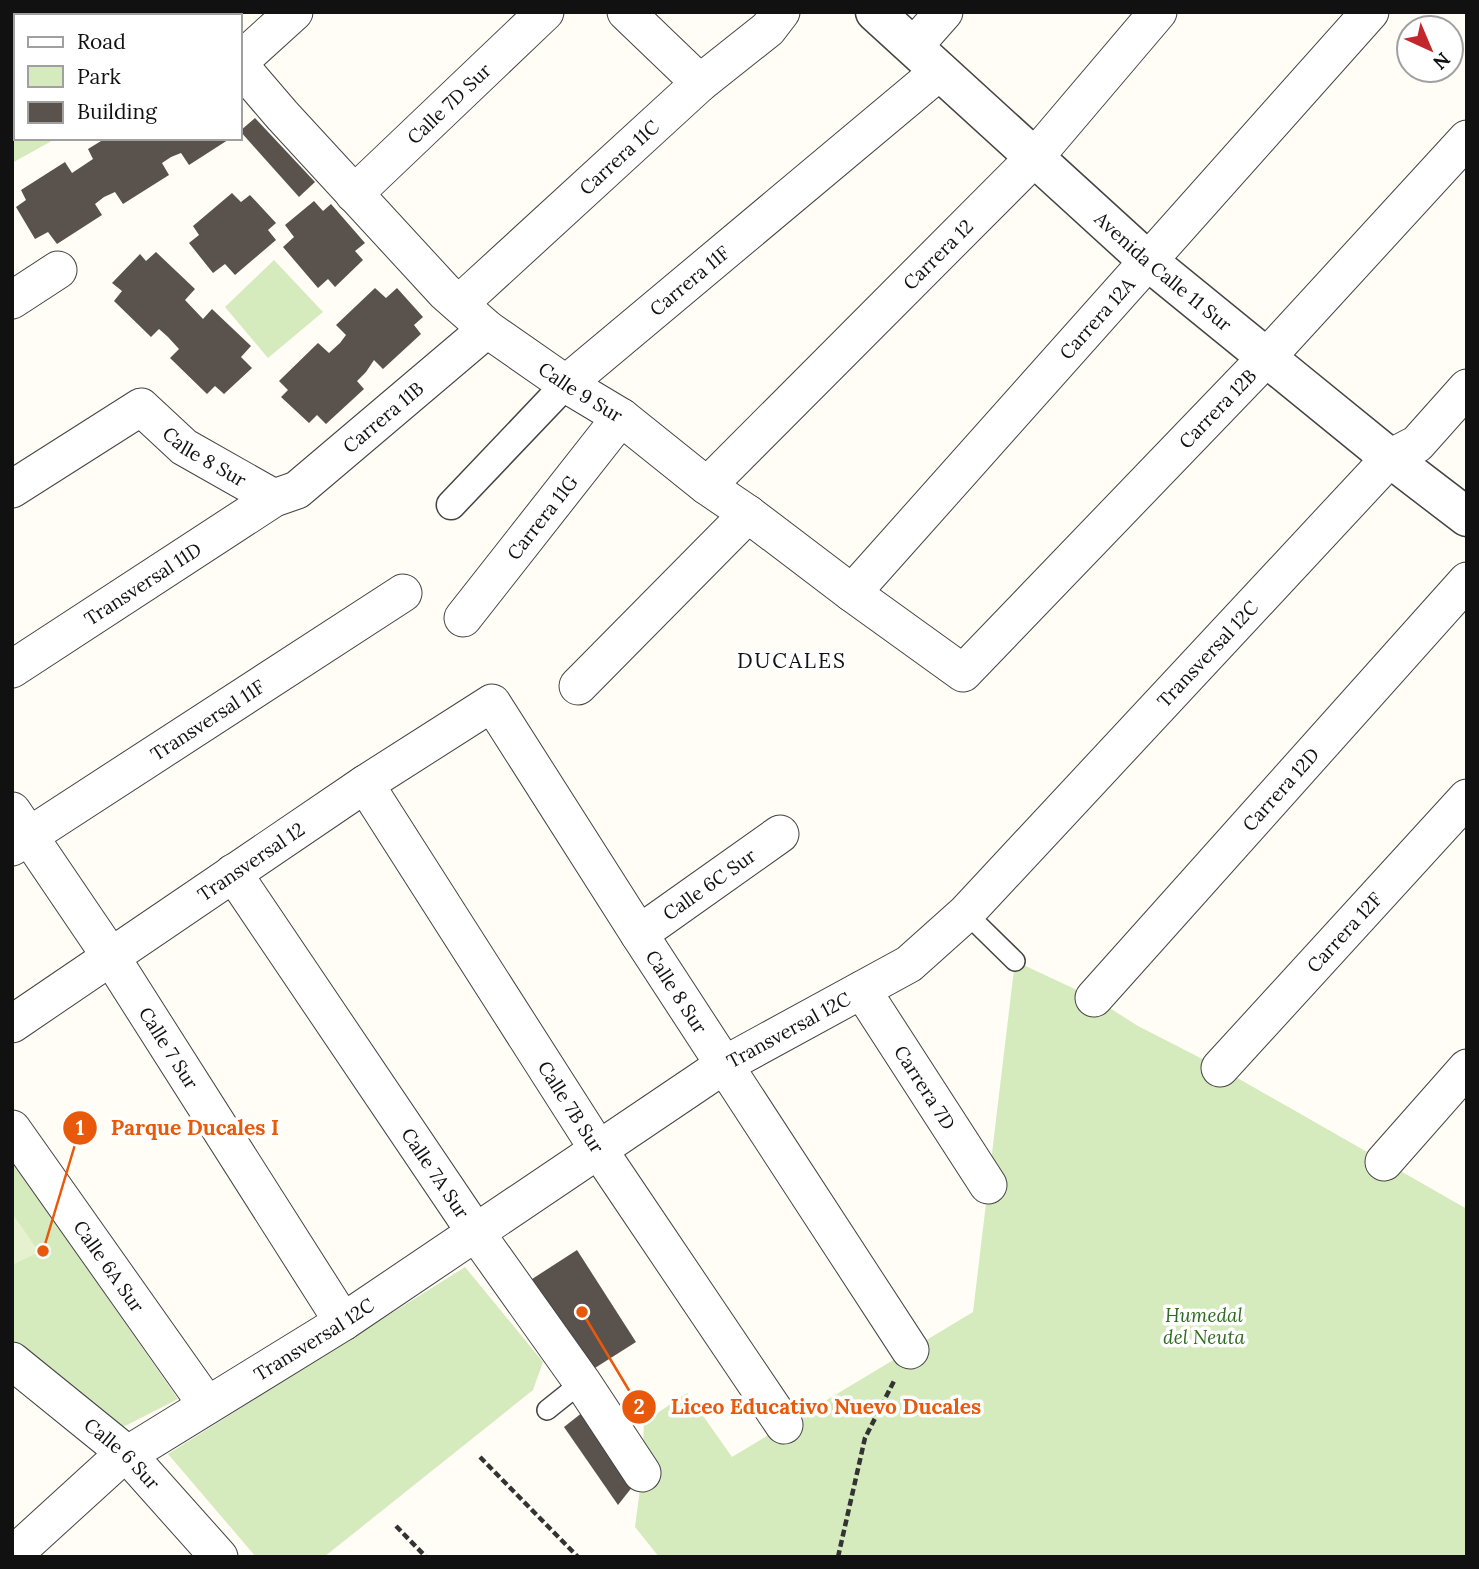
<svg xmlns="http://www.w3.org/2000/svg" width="1479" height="1569" viewBox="0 0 1479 1569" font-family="Lora,serif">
<rect width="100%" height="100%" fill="#fffdf5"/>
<!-- green -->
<g fill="#d5ebbd">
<polygon points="12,12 169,12 171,16 16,16 16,138 57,138 12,163"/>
<polygon points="274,260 323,312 268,358 225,307"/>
<polygon points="1015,961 1094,998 1138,1026 1220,1068 1467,1209 1467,1557 659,1557 635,1527 642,1473 644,1422 687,1393 732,1457 973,1312"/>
<polygon points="12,1161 178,1399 119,1429 12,1340"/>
<polygon points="465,1267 543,1362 533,1390 324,1557 256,1557 168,1454"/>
</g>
<!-- pitch -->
<polygon fill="#e6f2cf" points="12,1213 39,1252 12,1265"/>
<!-- building -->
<g fill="#5a524d">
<polygon points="255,118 315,182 299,197 240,131"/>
<polygon points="106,138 231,138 189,165 181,153 171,157 162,163 169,175 123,204 115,192 104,197 95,204 102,215 57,244 48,232 35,239 16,207 26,200 21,190 65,162 72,173 93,159 88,149"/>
<polygon points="232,193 241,202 250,195 276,223 268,230 276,240 235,275 225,264 213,273 189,243 199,235 193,226"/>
<polygon points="314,201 323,211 331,204 365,243 355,251 363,260 335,287 328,279 318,288 283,247 294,237 285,225"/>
<polygon points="156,252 195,289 185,300 203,319 212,309 251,346 241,357 252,368 224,394 215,386 207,394 170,358 179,349 168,337 159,329 151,337 114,301 122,291 112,283 140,254 146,261"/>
<polygon points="375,288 386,298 397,288 423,317 414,325 421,334 383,369 374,360 366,372 357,381 364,389 326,424 317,415 309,423 281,397 288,390 279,381 318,343 329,353 340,343 346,335 336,325"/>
<polygon points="577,1250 636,1342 587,1373 529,1281"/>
<polygon points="583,1412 633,1486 618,1505 564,1427"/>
</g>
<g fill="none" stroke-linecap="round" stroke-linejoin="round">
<!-- service casing -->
<g stroke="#444" stroke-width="22">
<g id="service">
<polyline points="966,913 1015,961"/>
<polyline points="547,1410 582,1382"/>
</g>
</g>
<!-- pedestrian casing -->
<g stroke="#444" stroke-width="31">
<polyline id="pedestrian" points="451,505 566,384"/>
</g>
<!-- minor casing -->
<g stroke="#444" stroke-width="39">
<g id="minor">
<polyline points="194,12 196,16"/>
<polyline points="626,12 700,83"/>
<polyline points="913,47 944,12"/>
<polyline points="240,61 294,12"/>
<path id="s1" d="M240 66 282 115 445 292 487 329 566 384 621 417 707 486 748 514 852 593 963 673 1266 358 1467 139"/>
<path id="s2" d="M354 194 545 12"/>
<polyline points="12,300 58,270"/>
<path id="s3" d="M459 304 700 83 768 29 781 12"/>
<path id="s4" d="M566 384 940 71"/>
<path id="s5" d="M707 486 1034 158 1158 12"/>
<path id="s6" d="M12 489 141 407 184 447 274 498"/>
<path id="s7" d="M852 593 1370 12"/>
<path id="s8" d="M463 618 621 417"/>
<path id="s9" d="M12 669 274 498 297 490 487 329"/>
<polyline points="578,686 748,514"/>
<path id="s10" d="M365 784 598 1149 784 1425"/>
<path id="s11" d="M12 811 111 957 343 1322"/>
<path id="s12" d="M12 847 403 593"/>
<path id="s13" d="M233 873 476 1233 582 1382 642 1473"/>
<path id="s14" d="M639 934 780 834"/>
<path id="s15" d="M862 990 988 1185"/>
<path id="s16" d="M1094 998 1467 581"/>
<path id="s17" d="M12 1024 365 784 492 703 639 934 910 1350"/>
<path id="s18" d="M1220 1068 1467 798"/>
<path id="s19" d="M12 1129 207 1405"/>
<polyline points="1384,1162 1467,1068"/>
<path id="s20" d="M12 1361 128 1455 219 1557"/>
<path id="s21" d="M12 1556 114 1463 343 1322 724 1065 909 964 966 913 1390 458 1417 444 1467 388"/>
</g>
</g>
<!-- tertiary casing -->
<g stroke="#444" stroke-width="41">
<g id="tertiary">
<path id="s22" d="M875 12 1148 261 1390 458 1467 517"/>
</g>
</g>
<!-- path -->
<g stroke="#333" stroke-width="4.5" stroke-dasharray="7 3.5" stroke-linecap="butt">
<polyline points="480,1457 578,1557"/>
<polyline points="396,1526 426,1557"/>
<polyline points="838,1557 865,1438 895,1379"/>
</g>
<!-- service -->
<use href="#service" stroke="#fff" stroke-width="19"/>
<!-- pedestrian -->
<use href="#pedestrian" stroke="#fff" stroke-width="28"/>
<!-- minor -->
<use href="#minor" stroke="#fff" stroke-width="37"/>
<!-- tertiary -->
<use href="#tertiary" stroke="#fff" stroke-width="38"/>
</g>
<g text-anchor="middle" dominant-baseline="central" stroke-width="7" stroke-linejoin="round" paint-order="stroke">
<!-- street labels -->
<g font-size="19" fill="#111" stroke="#fff">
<text stroke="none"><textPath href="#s2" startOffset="131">Calle 7D Sur</textPath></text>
<text stroke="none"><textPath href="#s3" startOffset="217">Carrera 11C</textPath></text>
<text stroke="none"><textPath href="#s5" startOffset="327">Carrera 12</textPath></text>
<text stroke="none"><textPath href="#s22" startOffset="388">Avenida Calle 11 Sur</textPath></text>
<text stroke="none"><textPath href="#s4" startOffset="161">Carrera 11F</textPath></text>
<text stroke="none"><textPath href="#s7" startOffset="368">Carrera 12A</textPath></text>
<text stroke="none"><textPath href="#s1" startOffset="474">Calle 9 Sur</textPath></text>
<text stroke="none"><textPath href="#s1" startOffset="1316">Carrera 12B</textPath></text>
<text stroke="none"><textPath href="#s9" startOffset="450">Carrera 11B</textPath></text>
<text stroke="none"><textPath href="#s6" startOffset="234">Calle 8 Sur</textPath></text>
<text stroke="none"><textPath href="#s8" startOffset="128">Carrera 11G</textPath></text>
<text stroke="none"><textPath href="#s9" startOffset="156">Transversal 11D</textPath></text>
<text stroke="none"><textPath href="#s21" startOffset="1508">Transversal 12C</textPath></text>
<text stroke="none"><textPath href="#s12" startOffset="233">Transversal 11F</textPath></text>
<text stroke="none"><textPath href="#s16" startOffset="280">Carrera 12D</textPath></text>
<text stroke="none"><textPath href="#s17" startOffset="289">Transversal 12</textPath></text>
<text stroke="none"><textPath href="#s14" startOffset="86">Calle 6C Sur</textPath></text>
<text stroke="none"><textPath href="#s18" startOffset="184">Carrera 12F</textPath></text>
<text stroke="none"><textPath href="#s17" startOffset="920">Calle 8 Sur</textPath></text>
<text stroke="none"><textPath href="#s21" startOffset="940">Transversal 12C</textPath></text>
<text stroke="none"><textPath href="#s11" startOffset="284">Calle 7 Sur</textPath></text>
<text stroke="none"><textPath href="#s15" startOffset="116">Carrera 7D</textPath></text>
<text stroke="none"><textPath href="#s10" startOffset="383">Calle 7B Sur</textPath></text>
<text stroke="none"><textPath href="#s13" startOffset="362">Calle 7A Sur</textPath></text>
<text stroke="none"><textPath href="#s19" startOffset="168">Calle 6A Sur</textPath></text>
<text stroke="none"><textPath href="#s21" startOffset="373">Transversal 12C</textPath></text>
<text stroke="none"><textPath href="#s20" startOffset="144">Calle 6 Sur</textPath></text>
</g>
<!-- park labels -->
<g font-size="19" font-style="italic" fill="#2f6b1f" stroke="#fff">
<text x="1204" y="1315">Humedal<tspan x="1204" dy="22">del Neuta</tspan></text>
</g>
<!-- neighbourhood labels -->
<g font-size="21" letter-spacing="2" fill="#111" stroke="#fff">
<text x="792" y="660">DUCALES</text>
</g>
</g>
<!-- callouts -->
<path fill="none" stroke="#e8590c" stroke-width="2.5" d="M43 1251L80 1128M582 1312L639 1407"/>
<g fill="#e8590c" stroke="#fff" stroke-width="2.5">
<circle cx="43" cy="1251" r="7"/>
<circle cx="582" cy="1312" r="7"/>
<circle cx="80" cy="1128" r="18"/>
<circle cx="639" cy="1407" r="18"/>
</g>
<g font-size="21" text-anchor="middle" font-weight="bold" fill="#fff">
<text x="80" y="1135">1</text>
<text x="639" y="1414">2</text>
</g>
<g font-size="21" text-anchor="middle" font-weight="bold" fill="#e8590c" stroke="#fff" stroke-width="7" stroke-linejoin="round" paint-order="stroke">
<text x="195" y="1135">Parque Ducales I</text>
<text x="826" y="1414">Liceo Educativo Nuevo Ducales</text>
</g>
<!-- border -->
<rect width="1479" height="1569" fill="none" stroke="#111111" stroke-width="28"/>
<!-- legend -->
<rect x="14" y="14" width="228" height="126" fill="#ffffff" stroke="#a0a0a0" stroke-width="2"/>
<rect x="28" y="37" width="35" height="10" fill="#ffffff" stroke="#a0a0a0" stroke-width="2"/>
<text x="77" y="49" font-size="21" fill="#111111">Road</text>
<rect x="28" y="66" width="35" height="21" fill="#d5ebbd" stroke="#a0a0a0" stroke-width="2"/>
<text x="77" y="84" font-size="21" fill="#111111">Park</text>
<rect x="28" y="102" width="35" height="21" fill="#5a524d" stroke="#a0a0a0" stroke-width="2"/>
<text x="77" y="119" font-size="21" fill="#111111">Building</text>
<!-- north arrow -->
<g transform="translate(1430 49) rotate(136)"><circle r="33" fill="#ffffff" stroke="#a0a0a0" stroke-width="2"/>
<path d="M0-5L12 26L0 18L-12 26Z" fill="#c4262e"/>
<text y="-10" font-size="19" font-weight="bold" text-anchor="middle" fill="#111111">N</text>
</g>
</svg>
